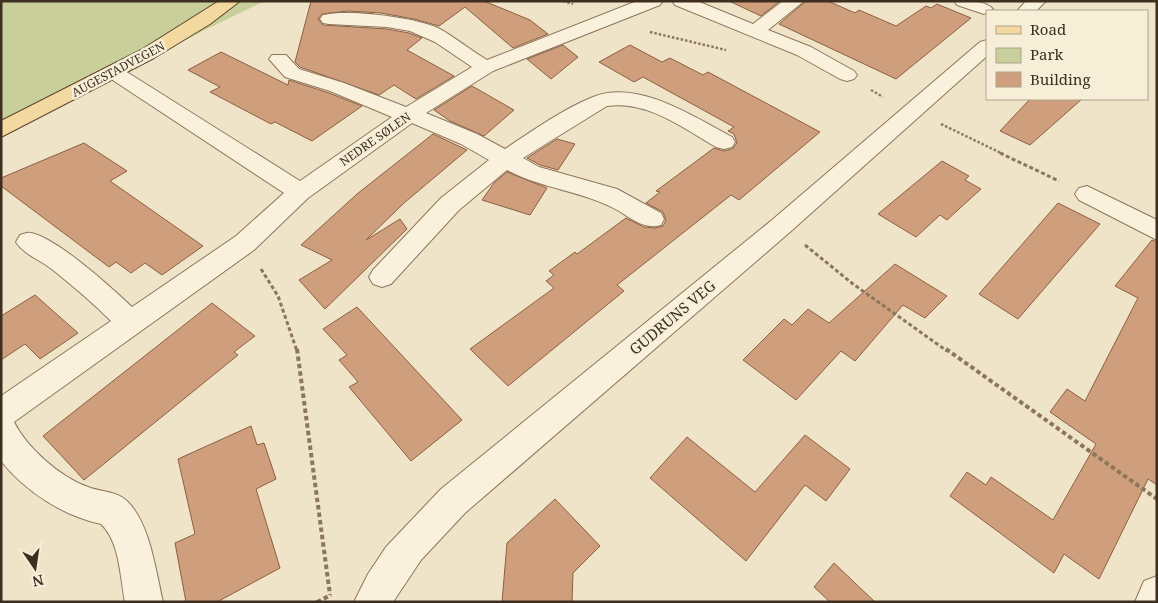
<svg xmlns="http://www.w3.org/2000/svg" width="1158" height="603" viewBox="0 0 1158 603" font-family="'Noto Serif',serif">
<rect width="100%" height="100%" fill="#f0e4c8"/>
<!-- green -->
<polygon fill="#c9cf9b" points="1,1 265,1 1,129"/>
<!-- building -->
<g fill="#cf9f7d" stroke="#8d5f41">
<polygon points="311,1 484,1 530,20 548,34 513,48 465,7 439,26 414,19 381,13 348,11 322,14 318,19 323,25 387,29 409,33 422,38 407,50 454,76 416,99 394,85 379,95 300,67 295,62"/>
<polygon points="729,1 780,1 761,16"/>
<polygon points="806,1 828,1 855,13 859,10 896,26 926,6 931,8 937,4 971,18 896,79 779,24"/>
<polygon points="563,45 578,57 551,79 527,59"/>
<polygon points="630,45 662,62 670,58 703,75 708,72 820,132 739,200 731,195 617,285 624,291 508,386 470,349 554,288 546,281 554,275 549,271 575,252 577,254 626,218 644,227 655,228 663,226 666,220 663,212 646,203 660,192 656,191 714,148 724,151 732,149 737,143 734,134 728,131 734,127 643,77 634,82 599,62"/>
<polygon points="221,52 288,85 289,80 329,93 362,106 312,141 275,122 271,124 210,92 220,87 188,70"/>
<polygon points="472,86 514,110 484,136 450,121 434,110"/>
<polygon points="1030,99 1082,99 1030,145 1000,131"/>
<polygon points="433,134 467,150 404,203 366,240 400,219 407,229 325,309 299,280 332,260 301,245 357,194"/>
<polygon points="557,139 575,144 558,170 540,165 527,158"/>
<polygon points="84,143 127,171 110,181 203,246 162,275 145,263 131,273 116,262 109,267 1,186 1,178"/>
<polygon points="942,161 969,176 965,180 981,189 947,220 940,215 916,237 878,214"/>
<polygon points="507,172 547,188 530,215 482,200 494,183"/>
<polygon points="1058,203 1100,224 1018,319 979,294"/>
<polygon points="1152,240 1157,242 1157,485 1148,479 1099,579 1064,554 1054,573 950,496 967,472 986,485 991,477 1053,520 1096,444 1050,412 1067,389 1085,401 1138,298 1115,286"/>
<polygon points="895,264 947,296 925,318 903,305 855,361 841,351 796,400 743,360 784,319 792,325 808,309 829,323"/>
<polygon points="35,295 78,333 40,359 25,344 1,360 1,316"/>
<polygon points="212,303 255,336 234,352 238,355 84,480 43,436"/>
<polygon points="357,307 462,420 411,461 349,387 358,382 339,360 347,355 323,329"/>
<polygon points="251,426 257,445 264,443 276,479 256,489 280,568 217,602 186,602 175,543 195,534 178,459"/>
<polygon points="805,435 850,469 826,501 805,485 746,561 650,478 687,437 755,492"/>
<polygon points="555,499 600,546 573,573 572,602 502,602 507,543"/>
<polygon points="834,563 875,602 830,602 814,587"/>
</g>
<g fill="none" stroke-linecap="round" stroke-linejoin="round">
<!-- minor casing -->
<g stroke="#8d765c" stroke-width="2">
<g id="minor">
<path d="M637 1H663L660 5 493 71 426 113 477 134 505 149C532 131 563 109 593 97 638 79 694 117 732 137L735 142 732 147 724 149 716 147C683 128 647 100 607 106L523 158 539 167 617 189 661 213 664 219 661 225C645 230 632 219 619 211 584 191 542 189 507 170L459 210 391 284 382 287 373 284 369 277 373 270 441 198 489 160 461 144 412 123 308 198 254 250 14 422C27 448 60 477 88 487 101 492 117 491 127 501 150 523 156 572 163 602H125C120 577 120 542 101 524 63 516 25 491 1 461V396L111 321C93 303 73 286 53 270 41 260 24 255 16 242L20 235C24 234 27 232 31 233 57 238 112 288 132 307L236 236 284 193 108 77 105 73 108 69 115 67 122 69 300 181 392 117 330 91 285 77 269 59 272 55H286L299 69 344 83 406 107 472 67 435 42 410 31 387 27 329 24 323 23 320 19 323 15C349 9 413 17 438 28 455 37 470 50 487 60Z"/>
<polygon points="672,1 697,1 753,24 783,1 804,1 768,30 811,47 854,71 857,75 854,79 847,81 840,79 797,55 675,5"/>
<path d="M954 1C966 1 985 0 993 9L984 14 957 5Z"/>
<polygon points="1026,1 1046,1 1036,11 1017,11"/>
<polygon points="987,40 987,56 790,232 465,513 421,560 393,602 354,602 368,574 386,547 441,489 772,220 980,42"/>
<polygon points="1087,186 1157,220 1157,240 1079,200 1075,194 1079,188"/>
<polygon points="1157,576 1157,602 1135,602 1144,581"/>
</g>
</g>
<!-- major casing -->
<g stroke="#5b4430" stroke-width="2">
<polygon id="major" points="219,1 240,1 210,24 154,58 1,137 1,121 141,50"/>
</g>
<!-- path-far2 -->
<g stroke="#8d765c" stroke-width="2.5" stroke-dasharray="2.5 2" stroke-linecap="butt">
<polyline points="563,1 573,4"/>
<polyline points="650,32 726,50"/>
<polyline points="871,90 883,97"/>
<polyline points="941,124 1003,154"/>
</g>
<!-- path-far1 -->
<g stroke="#8d765c" stroke-width="3" stroke-dasharray="4 2.5" stroke-linecap="butt">
<polyline points="1000,153 1059,181"/>
<polyline points="805,245 853,284 947,351"/>
<polyline points="261,269 278,296 297,351"/>
</g>
<!-- path -->
<g stroke="#8d765c" stroke-width="4" stroke-dasharray="4.5 3" stroke-linecap="butt">
<polyline points="297,349 330,595"/>
<polyline points="946,349 1157,499"/>
<polyline points="317,602 331,595"/>
</g>
<!-- minor -->
<use href="#minor" fill="#faf1dc" fill-rule="evenodd"/>
<!-- major -->
<use href="#major" fill="#f3d9a0" fill-rule="evenodd"/>
</g>
<g text-anchor="middle" dominant-baseline="central" stroke-width="5" stroke-linejoin="round" paint-order="stroke">
<!-- far-street labels -->
<g font-size="12" fill="#3d2e20" stroke="#f7eed8">
<text transform="translate(118 69) rotate(-28)">AUGESTADVEGEN</text>
<text transform="translate(375 139) rotate(-35)">NEDRE SØLEN</text>
</g>
<!-- street labels -->
<g font-size="15" fill="#3d2e20" stroke="#f7eed8">
<text transform="translate(672 317) rotate(-40)">GUDRUNS VEG</text>
</g>
</g>
<!-- border -->
<rect width="1158" height="603" fill="none" stroke="#3d2e20" stroke-width="5"/>
<!-- legend -->
<rect x="986" y="10" width="162" height="90" fill="#f7eed8" stroke="#ada18e"/>
<rect x="996" y="26" width="25" height="8" fill="#f3d9a0" stroke="#ada18e"/>
<text x="1030" y="35" font-size="15" fill="#3d2e20">Road</text>
<rect x="996" y="48" width="25" height="15" fill="#c9cf9b" stroke="#ada18e"/>
<text x="1030" y="60" font-size="15" fill="#3d2e20">Park</text>
<rect x="996" y="72" width="25" height="15" fill="#cf9f7d" stroke="#ada18e"/>
<text x="1030" y="85" font-size="15" fill="#3d2e20">Building</text>
<!-- north arrow -->
<g transform="translate(35 568) rotate(167)" stroke="#f7eed8" stroke-width="4" paint-order="stroke">
<path d="M0-4L9 19L0 12L-9 19Z" fill="#3d2e20"/>
<text y="-8" font-size="14" font-weight="bold" text-anchor="middle" fill="#3d2e20">N</text>
</g>
</svg>
